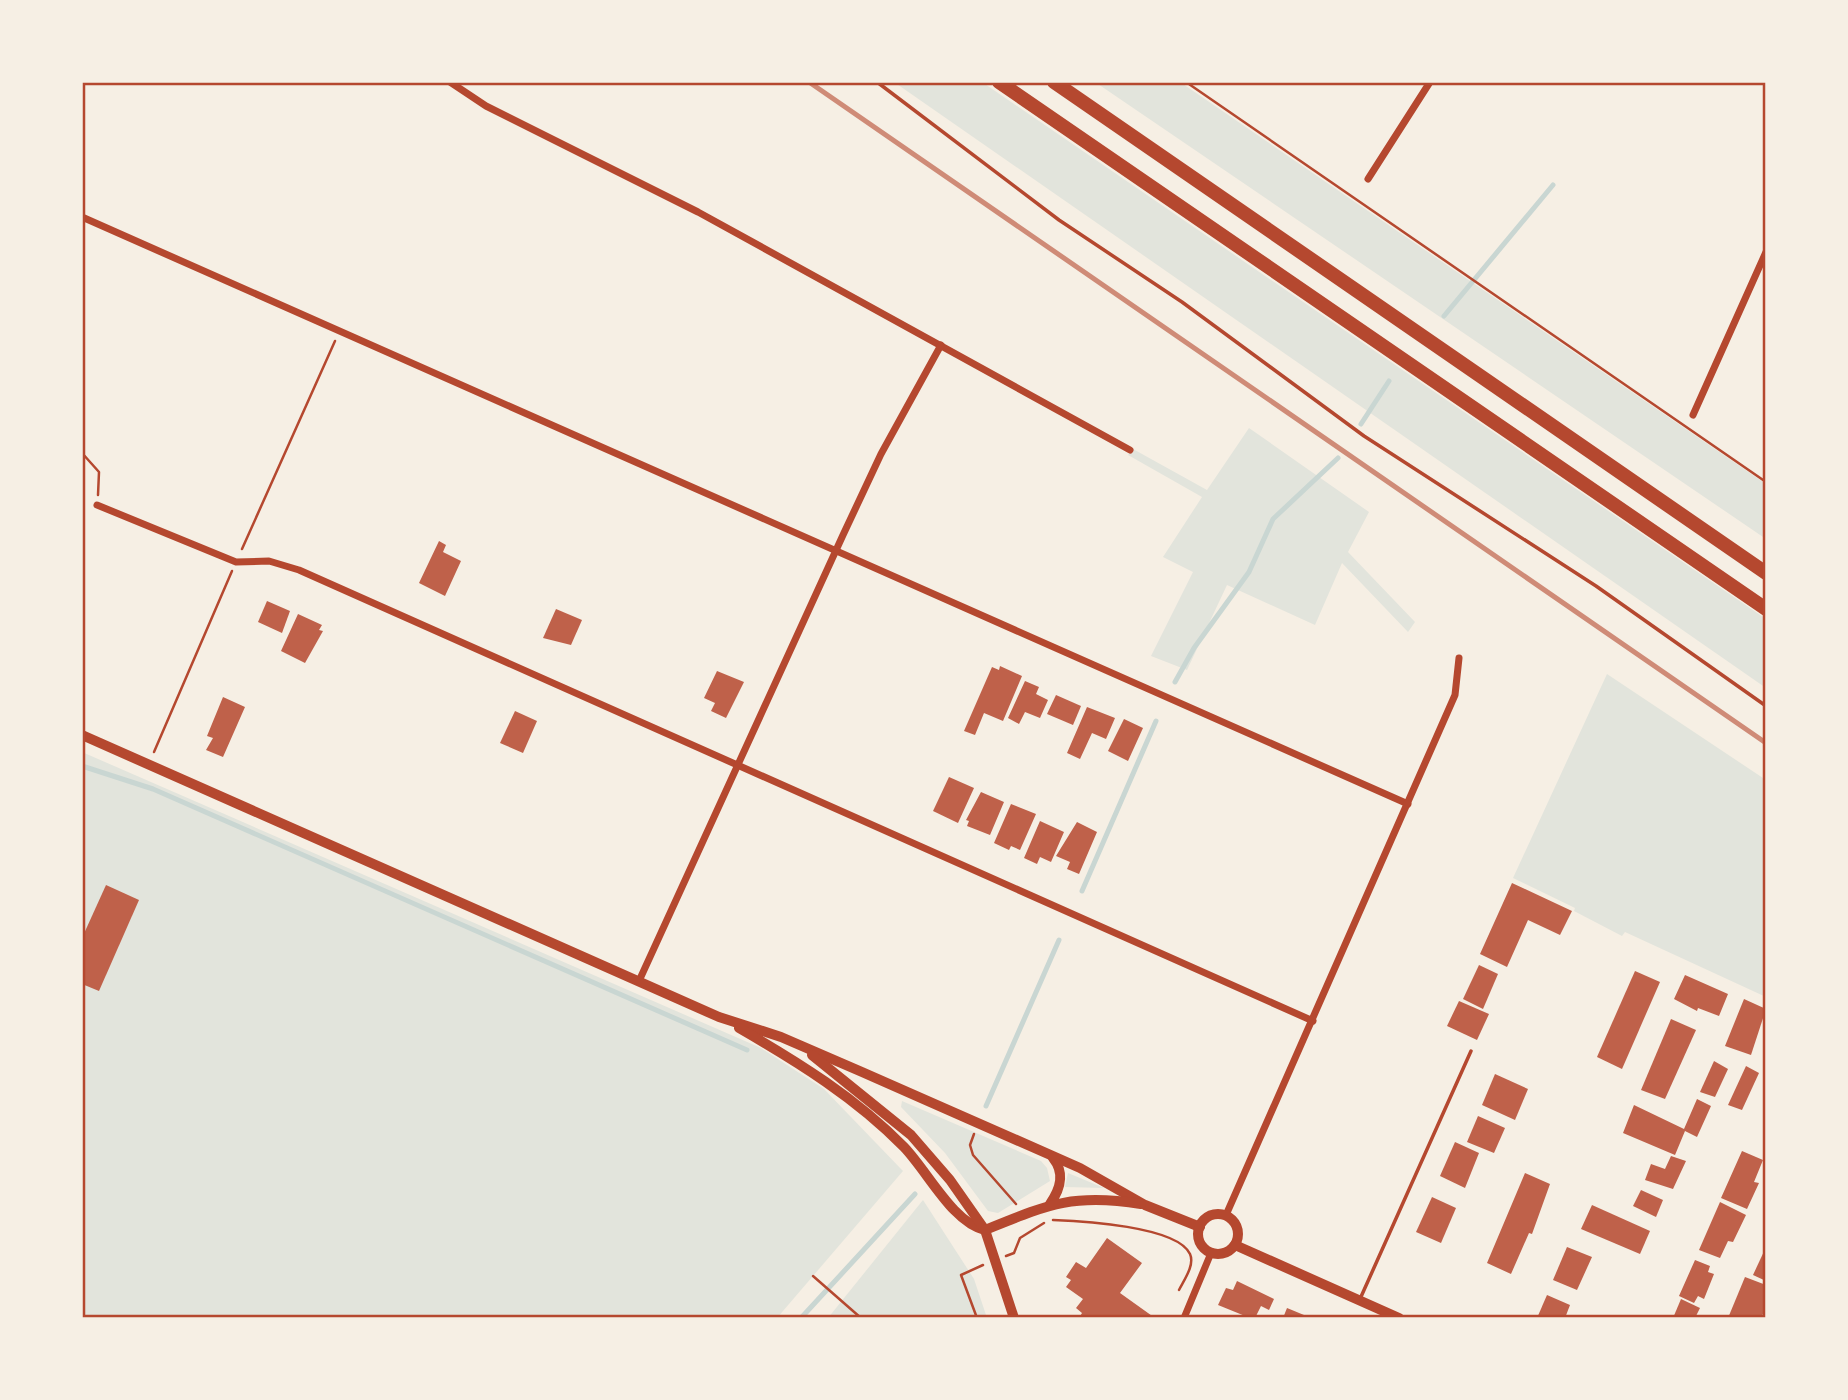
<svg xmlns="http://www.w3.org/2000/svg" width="1848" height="1400" viewBox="0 0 1848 1400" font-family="'Roboto Condensed',sans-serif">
<rect width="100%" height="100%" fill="#f6efe4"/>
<!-- green -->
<g fill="#e2e4dc">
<polygon points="894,82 982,82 1766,619 1766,688"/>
<polygon points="1095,82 1180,82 1766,484 1766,539"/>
<polygon points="1249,428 1369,512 1348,552 1415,622 1408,632 1342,563 1315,625 1227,585 1187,670 1151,656 1193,572 1163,557 1202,497 1128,455 1133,449 1207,490"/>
<polygon points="1607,674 1766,780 1766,997 1625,932 1622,936 1574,911 1575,908 1513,878"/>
<polygon points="82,752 761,1048 824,1089 903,1171 777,1318 82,1318"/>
<polygon points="902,1101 1041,1161 1047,1168 1050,1181 998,1213 988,1211 945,1153 901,1107"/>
<polygon points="1068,1173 1104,1188 1065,1187"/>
<polygon points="923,1200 974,1279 987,1318 828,1318"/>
</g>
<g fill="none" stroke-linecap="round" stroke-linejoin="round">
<!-- stream -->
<g stroke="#c9d6d2" stroke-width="5">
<polyline points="1444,316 1553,185"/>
<polyline points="1361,424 1389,381"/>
<polyline points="1175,682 1194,648 1249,572 1273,519 1338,458"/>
<polyline points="82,766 153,789 747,1050"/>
<polyline points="1082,891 1156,721"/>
<polyline points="986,1106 1059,940"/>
<polyline points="801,1318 915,1194"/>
</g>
</g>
<!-- building -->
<g fill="#bf614a">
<polygon points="439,541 446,545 443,552 461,561 445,596 419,583"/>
<polygon points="267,601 290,611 282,633 258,622"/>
<polygon points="556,609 582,620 571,645 543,638"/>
<polygon points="298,614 322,625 319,630 323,631 305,663 281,651"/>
<polygon points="1000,666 1022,676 1003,721 984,713 975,735 964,731 992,667 999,670"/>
<polygon points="717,671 744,682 726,718 711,711 715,703 704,698"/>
<polygon points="1025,681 1039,687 1036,694 1048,700 1040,718 1025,712 1019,724 1008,718"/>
<polygon points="1056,695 1081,706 1073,725 1047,714"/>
<polygon points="223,697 245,707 223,757 206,750 213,738 207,736"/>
<polygon points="1087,707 1115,718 1106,739 1092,733 1080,759 1067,753"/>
<polygon points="515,711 537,721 523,753 500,743"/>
<polygon points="1124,719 1143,728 1128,761 1108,751"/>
<polygon points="949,777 974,788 958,823 933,811"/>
<polygon points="981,792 1004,802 990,835 967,826 969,821 966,820"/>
<polygon points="1011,804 1036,814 1020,850 1011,846 1009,850 994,843"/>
<polygon points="1040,821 1064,832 1051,862 1040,857 1037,864 1024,858"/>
<polygon points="1077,822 1097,832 1079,874 1067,869 1070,862 1056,856"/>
<polygon points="1512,883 1572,911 1560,935 1528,920 1507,967 1480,954"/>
<polygon points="106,885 139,900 99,991 82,984 82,938"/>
<polygon points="1479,965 1498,974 1483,1009 1463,999"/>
<polygon points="1635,971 1660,982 1622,1069 1597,1057"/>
<polygon points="1685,975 1728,994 1719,1016 1698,1008 1697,1011 1674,999"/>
<polygon points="1744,999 1766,1009 1751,1055 1725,1046"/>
<polygon points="1459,1001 1489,1014 1477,1040 1447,1026"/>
<polygon points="1671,1019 1696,1030 1665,1099 1641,1090"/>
<polygon points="1714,1061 1728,1069 1715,1097 1700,1092"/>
<polygon points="1746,1066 1759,1073 1742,1110 1728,1105"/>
<polygon points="1495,1074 1528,1089 1515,1120 1482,1105"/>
<polygon points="1697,1099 1711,1106 1697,1137 1685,1131 1675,1155 1623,1133 1634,1105 1684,1129"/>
<polygon points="1478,1116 1505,1128 1494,1153 1467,1142"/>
<polygon points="1455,1142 1479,1153 1465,1188 1440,1176"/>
<polygon points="1742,1151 1763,1160 1754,1182 1759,1183 1747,1209 1721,1198"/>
<polygon points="1671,1156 1686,1161 1673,1189 1645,1180 1651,1164 1665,1169"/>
<polygon points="1525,1173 1550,1184 1532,1234 1529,1233 1511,1274 1487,1263"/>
<polygon points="1641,1190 1663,1200 1656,1217 1633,1206"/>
<polygon points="1432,1197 1456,1208 1441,1243 1416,1232"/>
<polygon points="1720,1202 1746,1215 1733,1242 1728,1241 1720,1258 1699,1250"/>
<polygon points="1592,1205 1650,1231 1640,1254 1581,1229"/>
<polygon points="1107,1238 1142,1263 1120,1293 1155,1318 1079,1318 1082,1313 1076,1308 1083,1299 1066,1287 1071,1280 1066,1277 1076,1262 1086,1268"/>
<polygon points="1567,1247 1592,1257 1577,1290 1553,1280"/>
<polygon points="1766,1247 1766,1281 1753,1275"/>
<polygon points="1695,1260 1710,1266 1708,1272 1714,1274 1704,1299 1698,1296 1694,1303 1679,1296"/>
<polygon points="1745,1277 1766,1285 1766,1308 1761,1318 1728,1318"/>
<polygon points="1237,1281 1274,1299 1269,1310 1261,1306 1255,1318 1250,1318 1218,1305 1226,1288 1233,1290"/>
<polygon points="1547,1295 1570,1305 1565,1318 1537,1318"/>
<polygon points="1681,1299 1700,1308 1695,1318 1673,1318"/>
<polygon points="1287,1308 1304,1315 1303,1318 1283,1318"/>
</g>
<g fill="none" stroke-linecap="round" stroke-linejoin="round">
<!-- path -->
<g stroke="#b5482f" stroke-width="2.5">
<polyline points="1186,82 1766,482"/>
<polyline points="82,453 99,472 98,495"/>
<polyline points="242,549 335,341"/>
<polyline points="154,752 232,571"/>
<polyline points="974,1134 970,1145 973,1155 1016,1204"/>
<path d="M1053 1220C1081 1221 1177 1226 1190 1254 1195 1265 1184 1280 1179 1290"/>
<polyline points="1006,1256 1014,1253 1020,1238 1044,1223"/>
<polyline points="813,1276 861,1318"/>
<polyline points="977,1318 961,1275 983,1265"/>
</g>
<!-- service -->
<g stroke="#b5482f" stroke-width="3.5">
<polyline points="877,82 1059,220 1182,302 1364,436 1596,586 1766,706"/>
<polyline points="1360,1299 1471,1051"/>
</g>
<!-- minor -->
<g stroke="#b5482f" stroke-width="7">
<polyline points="450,82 486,106 698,212 1130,450"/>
<polyline points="1368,179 1430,82"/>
<path d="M82 217C526 409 966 609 1408 804"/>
<polyline points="1693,415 1766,252"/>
<polyline points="97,505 236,562 269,561 299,570 1313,1021"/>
<polyline points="639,981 843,535 881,454 941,345"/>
<polyline points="1226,1215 1455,695 1459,658"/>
<polyline points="1184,1318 1211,1253"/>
</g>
<!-- secondary -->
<g stroke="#b5482f" stroke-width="10">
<polyline points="82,735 719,1017 781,1037 862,1072 1080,1168 1145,1205 1200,1227"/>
<path d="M739 1028C798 1062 856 1098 904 1147 928 1172 953 1223 985 1230"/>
<polyline points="812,1055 911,1135 950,1180 985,1230 1014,1318"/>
<path d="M1050 1204C1061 1188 1065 1173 1053 1158"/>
<circle cx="1218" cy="1234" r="20"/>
<path d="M985 1230C1047 1205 1072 1193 1141 1204"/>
<polyline points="1235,1245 1399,1318"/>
</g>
<!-- motorway -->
<g stroke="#b5482f" stroke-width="14">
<polyline points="999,82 1766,609"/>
<polyline points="1054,82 1766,573"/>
</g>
<!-- rail -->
<polyline stroke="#cf8b77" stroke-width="5" points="809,82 1766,743"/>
</g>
<!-- border -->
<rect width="1848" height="1400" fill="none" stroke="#f6efe4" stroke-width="168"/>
<rect x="84" y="84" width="1680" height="1232" fill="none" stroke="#b5482f" stroke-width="2.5"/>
</svg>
